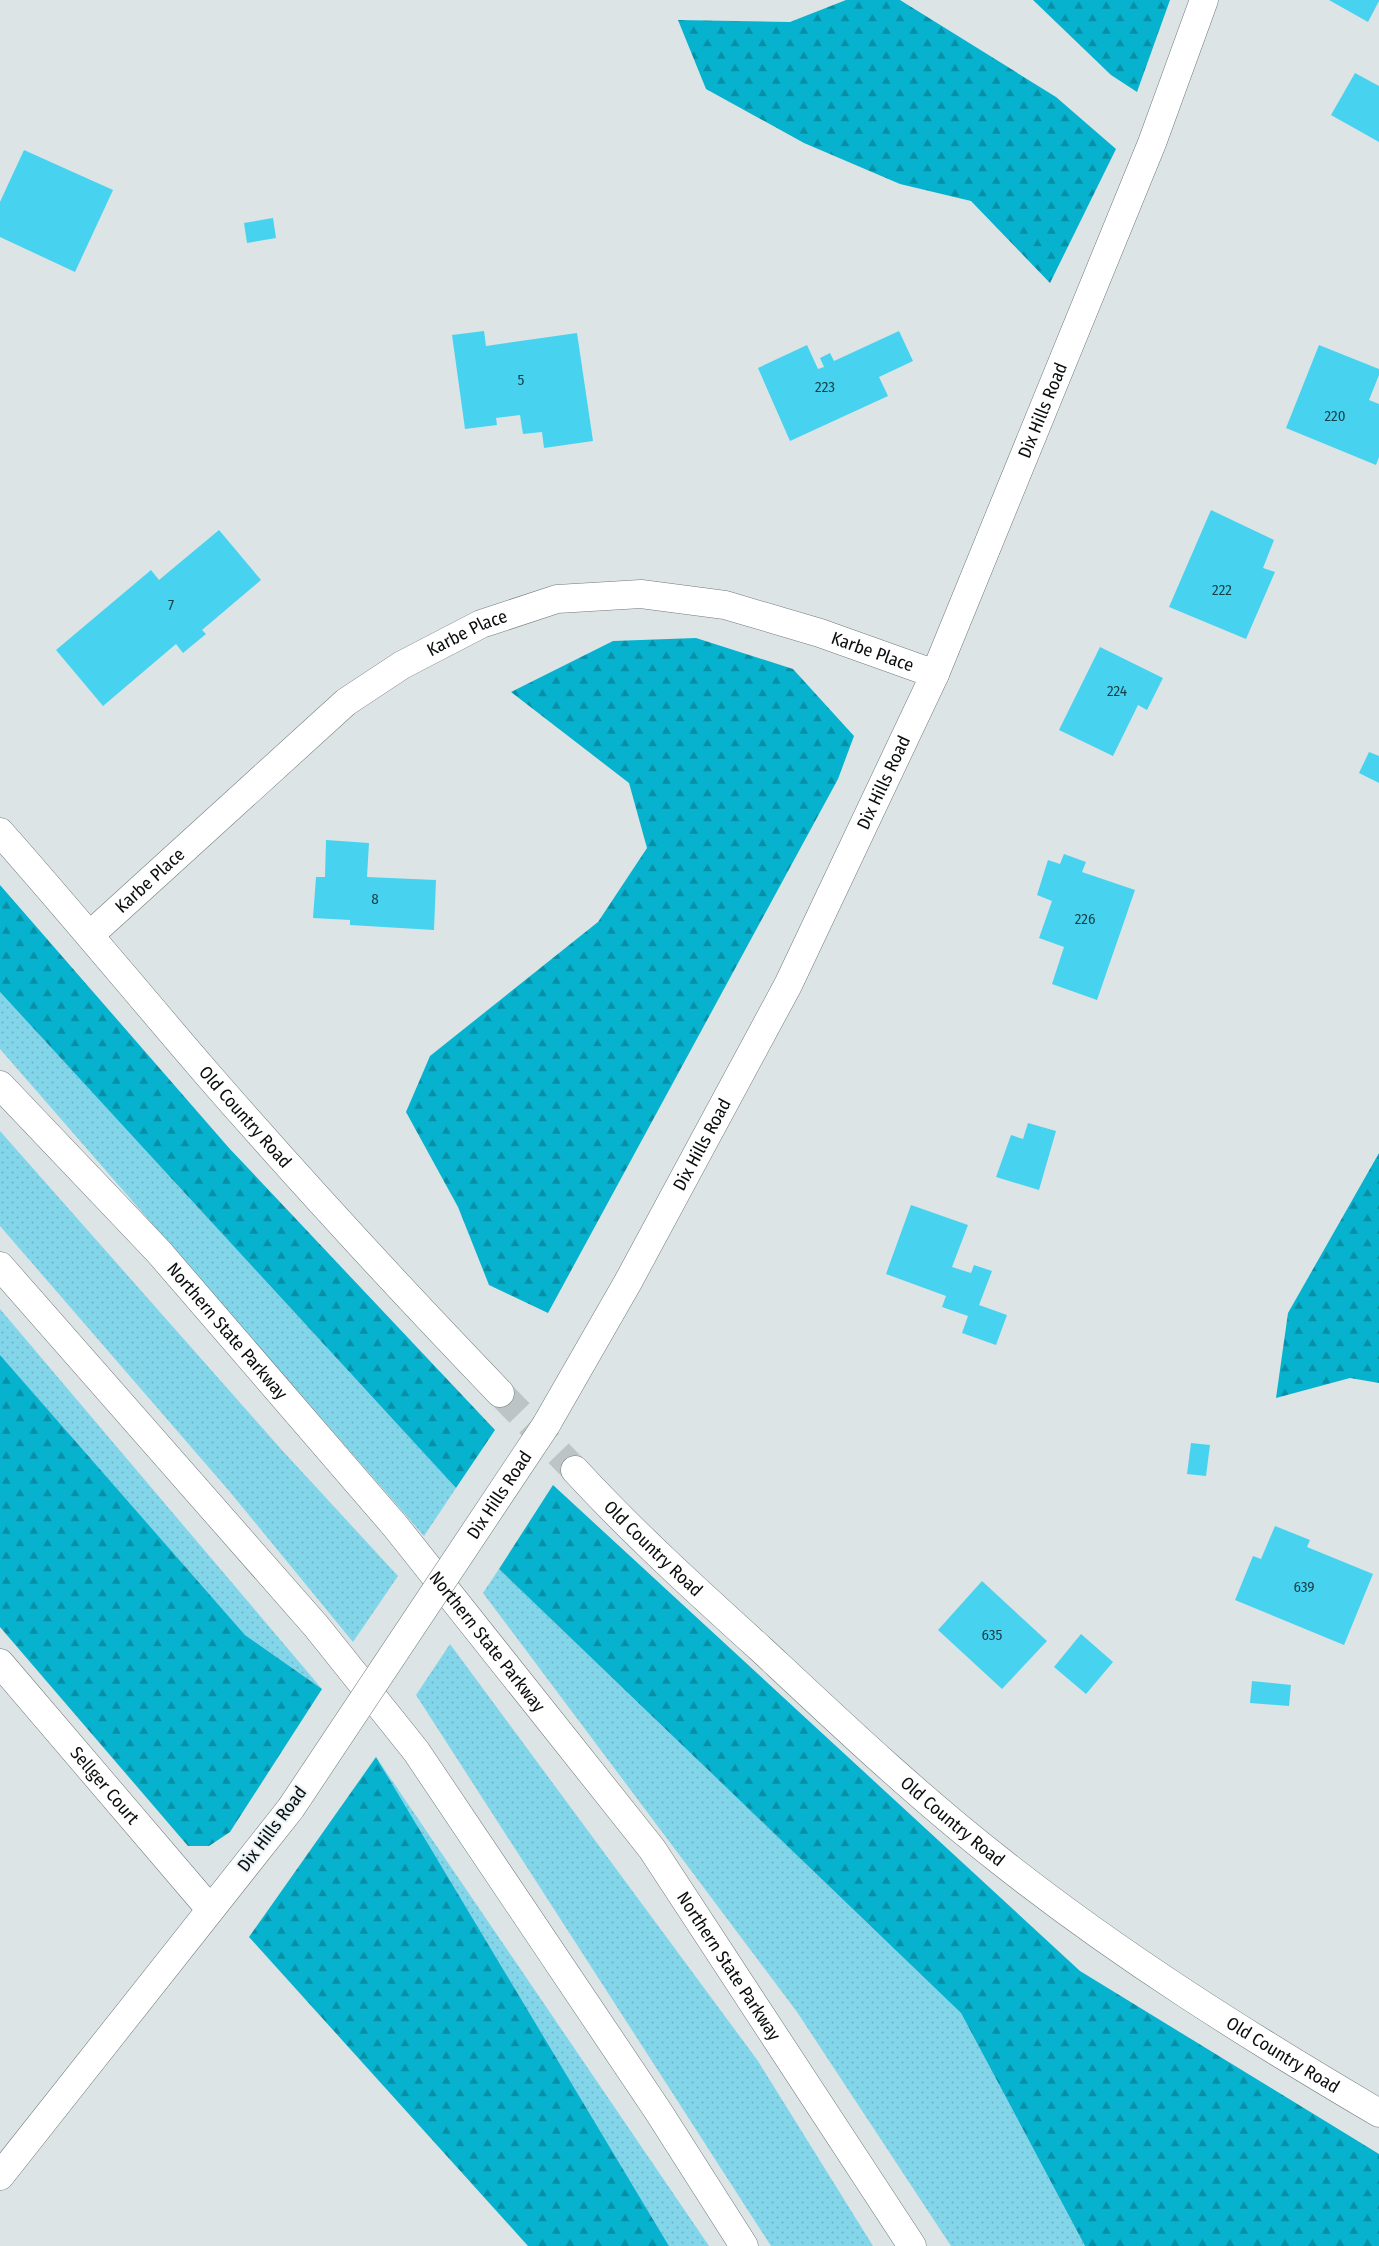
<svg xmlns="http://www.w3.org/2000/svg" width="1379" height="2246" viewBox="0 0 1379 2246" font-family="'Fira Sans Condensed',sans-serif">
<defs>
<pattern id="grass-dots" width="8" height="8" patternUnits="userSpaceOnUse" patternTransform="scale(1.25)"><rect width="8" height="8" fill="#83d6ea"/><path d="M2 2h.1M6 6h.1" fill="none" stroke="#70b6c8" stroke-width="1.8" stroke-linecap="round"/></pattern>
<pattern id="forest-firs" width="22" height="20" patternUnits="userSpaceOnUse" patternTransform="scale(1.25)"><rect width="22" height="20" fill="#07b2ce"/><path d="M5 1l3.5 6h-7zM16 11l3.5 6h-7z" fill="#068fa6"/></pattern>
</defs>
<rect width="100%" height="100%" fill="#dce4e6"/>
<!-- grass -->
<g fill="url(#grass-dots)">
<polygon points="0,992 456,1488 424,1536 0,1049"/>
<polygon points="0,1131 280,1448 398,1576 353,1642 230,1492 0,1226"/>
<polygon points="0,1309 322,1689 245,1635 0,1355"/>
<polygon points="499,1569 961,2013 1085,2246 951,2246 797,2012 483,1593"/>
<polygon points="450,1644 758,2061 873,2246 771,2246 416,1695"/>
<polygon points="376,1757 709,2246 669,2246"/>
</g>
<!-- forest -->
<g fill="url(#forest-firs)">
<polygon points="846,0 900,0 1056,97 1116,149 1050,283 971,201 900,184 804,143 706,89 678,20 790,22"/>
<polygon points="1033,0 1170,0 1137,92 1111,75"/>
<polygon points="696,638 793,669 854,736 838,779 548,1313 489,1285 458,1207 406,1112 430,1056 598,922 647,848 629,783 511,692 613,641"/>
<polygon points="0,885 229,1148 495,1430 456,1488 0,992"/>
<polygon points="1379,1153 1379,1383 1350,1378 1276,1398 1288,1313"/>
<polygon points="0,1355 245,1635 322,1689 230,1832 209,1846 188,1846 0,1627"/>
<polygon points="553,1485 1080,1971 1379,2154 1379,2246 1085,2246 961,2013 499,1569"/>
<polygon points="376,1757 669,2246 528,2246 249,1937"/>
</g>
<!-- building -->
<g fill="#47d3ef">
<polygon points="1329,0 1379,0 1379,1 1368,22"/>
<polygon points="1355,73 1379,86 1379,142 1331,115"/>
<polygon points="24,150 113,190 75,272 0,237 0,202"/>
<polygon points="273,218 276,238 247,243 244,223"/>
<polygon points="484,331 486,346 577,333 593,441 544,448 542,432 523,434 520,415 496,418 497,425 465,429 452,335"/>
<polygon points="899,331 913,361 879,377 888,396 790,441 758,368 807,345 818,369 824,367 820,358 830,353 834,361"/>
<polygon points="1319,345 1379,369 1379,375 1369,400 1379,404 1379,457 1376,465 1286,428"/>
<polygon points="1211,510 1274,540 1263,568 1275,572 1246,639 1169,607"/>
<polygon points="219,530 261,580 202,630 206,634 183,653 176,644 103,706 56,650 151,570 159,580"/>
<polygon points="1100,647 1163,678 1147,710 1138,705 1113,756 1059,730"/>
<polygon points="1369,752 1379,756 1379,783 1359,773"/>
<polygon points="326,840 369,843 367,877 436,880 434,930 350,925 350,920 313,918 316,877 325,877"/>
<polygon points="1064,854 1086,862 1082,872 1135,890 1097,1000 1052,984 1064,947 1039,938 1052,901 1037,895 1048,860 1060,864"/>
<polygon points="1028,1123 1056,1131 1039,1190 996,1177 1011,1135 1023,1139"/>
<polygon points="911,1205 968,1225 952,1267 971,1273 974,1265 992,1271 979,1305 1007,1315 996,1345 962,1333 968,1316 942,1307 946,1296 886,1274"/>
<polygon points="1191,1443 1210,1445 1206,1476 1187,1474"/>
<polygon points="1275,1526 1310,1540 1307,1547 1373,1574 1344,1645 1235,1600 1253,1556 1261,1559"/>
<polygon points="982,1581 1047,1641 1002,1689 938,1630"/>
<polygon points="1081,1634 1113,1662 1086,1694 1054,1667"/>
<polygon points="1252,1681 1291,1685 1289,1706 1250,1703"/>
</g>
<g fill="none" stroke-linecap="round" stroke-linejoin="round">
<!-- secondary-tunnel -->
<polyline stroke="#bdc4c6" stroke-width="28" stroke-dasharray="28 14" stroke-linecap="butt" points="500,1393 575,1470"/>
<!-- minor casing -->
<g stroke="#71797b" stroke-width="29">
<g id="minor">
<path id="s1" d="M90 935 346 702 402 665 481 624 557 599 641 594 725 605 820 633 935 674"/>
<path id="s2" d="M0 1663 210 1909"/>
</g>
</g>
<!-- tertiary casing -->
<g stroke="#71797b" stroke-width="29">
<g id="tertiary">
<path id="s3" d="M546 1425 628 1282 788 985 935 674 1152 143 1204 0"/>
<polyline points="0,2176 291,1808"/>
</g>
</g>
<!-- secondary casing -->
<g stroke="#71797b" stroke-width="29">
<g id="secondary">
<path id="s4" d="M0 832C71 912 139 995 209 1076 303 1184 401 1290 500 1393"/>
<path id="s5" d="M575 1470C634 1534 698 1592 762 1650 839 1722 916 1795 999 1860 1119 1955 1248 2036 1379 2113"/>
</g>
</g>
<!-- motorway casing -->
<g stroke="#71797b" stroke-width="29">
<g id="motorway">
<path id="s6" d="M0 1085 158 1251 396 1527 652 1849 912 2246"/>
<polyline points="0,1266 316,1626 416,1751 658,2111 744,2246"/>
</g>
</g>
<!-- minor -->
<use href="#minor" stroke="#fff" stroke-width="28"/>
<!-- tertiary -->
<use href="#tertiary" stroke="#fff" stroke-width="28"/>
<!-- secondary -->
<use href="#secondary" stroke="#fff" stroke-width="28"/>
<!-- motorway -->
<use href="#motorway" stroke="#fff" stroke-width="28"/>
<!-- tertiary-bridge casing -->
<g stroke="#71797b" stroke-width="29" stroke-linecap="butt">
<g id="tertiary-bridge">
<path id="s7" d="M291 1808 546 1425"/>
</g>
</g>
<!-- tertiary-bridge -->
<use href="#tertiary-bridge" stroke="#fff" stroke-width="28"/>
</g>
<g text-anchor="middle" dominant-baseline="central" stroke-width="4" stroke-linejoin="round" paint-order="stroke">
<!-- number labels -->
<g font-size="15" fill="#1a3e46">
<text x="521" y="380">5</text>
<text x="825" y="387">223</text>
<text x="1335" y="416">220</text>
<text x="1222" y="590">222</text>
<text x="171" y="605">7</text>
<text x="1117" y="691">224</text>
<text x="375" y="899">8</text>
<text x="1085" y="919">226</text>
<text x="1304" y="1587">639</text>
<text x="992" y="1635">635</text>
</g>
<!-- street labels -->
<g font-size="18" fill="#0b0d0e" stroke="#e9f2f4">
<text stroke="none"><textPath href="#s3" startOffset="1131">Dix Hills Road</textPath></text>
<text stroke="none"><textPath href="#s1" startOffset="486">Karbe Place</textPath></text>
<text stroke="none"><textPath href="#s1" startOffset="906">Karbe Place</textPath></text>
<text stroke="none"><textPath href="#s3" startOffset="726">Dix Hills Road</textPath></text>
<text stroke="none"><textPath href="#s1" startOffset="81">Karbe Place</textPath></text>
<text stroke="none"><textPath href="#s4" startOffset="376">Old Country Road</textPath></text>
<text stroke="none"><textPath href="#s3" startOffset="321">Dix Hills Road</textPath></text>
<text stroke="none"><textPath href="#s6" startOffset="335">Northern State Parkway</textPath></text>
<text stroke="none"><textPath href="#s7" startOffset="376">Dix Hills Road</textPath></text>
<text stroke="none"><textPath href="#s5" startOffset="111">Old Country Road</textPath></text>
<text stroke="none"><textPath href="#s6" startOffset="740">Northern State Parkway</textPath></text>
<text stroke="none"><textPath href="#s2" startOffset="161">Sellger Court</textPath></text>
<text stroke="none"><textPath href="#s5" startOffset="516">Old Country Road</textPath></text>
<text transform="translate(272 1829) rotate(-53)">Dix Hills Road</text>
<text stroke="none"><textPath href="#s6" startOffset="1145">Northern State Parkway</textPath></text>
<text stroke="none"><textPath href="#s5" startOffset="921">Old Country Road</textPath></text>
</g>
</g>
</svg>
